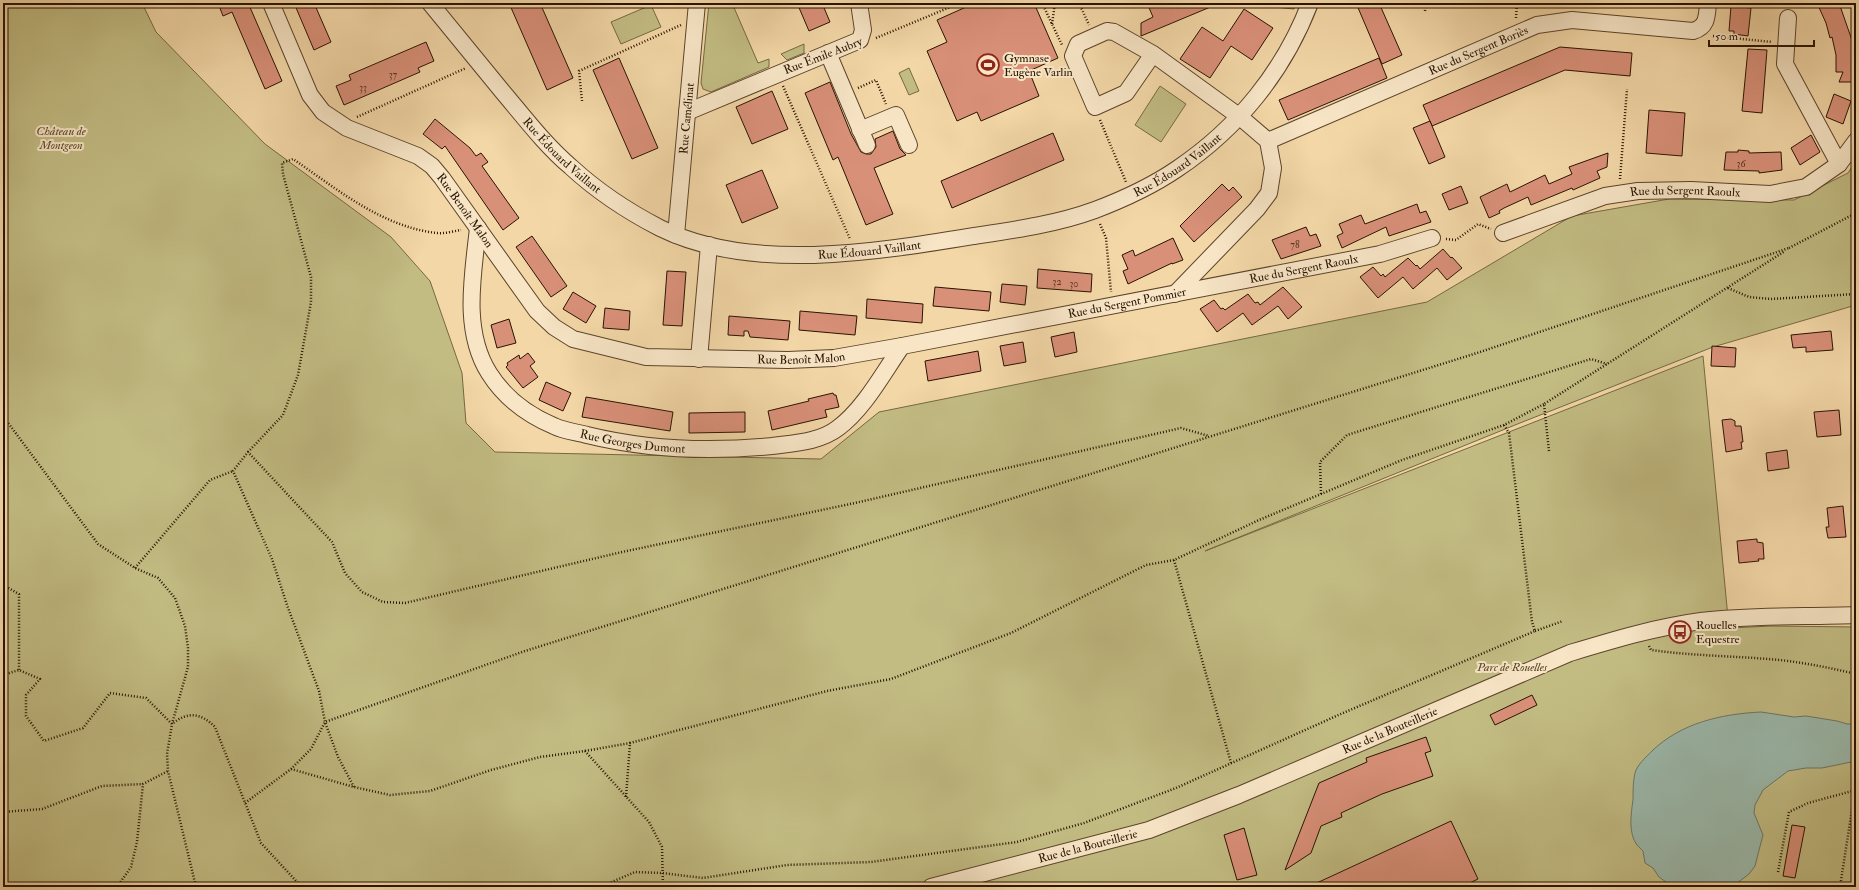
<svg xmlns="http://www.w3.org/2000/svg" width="1859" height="890" viewBox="0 0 1859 890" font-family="'IM FELL Double Pica',serif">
<rect width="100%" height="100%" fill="#f3d7a7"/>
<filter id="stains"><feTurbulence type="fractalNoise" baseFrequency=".005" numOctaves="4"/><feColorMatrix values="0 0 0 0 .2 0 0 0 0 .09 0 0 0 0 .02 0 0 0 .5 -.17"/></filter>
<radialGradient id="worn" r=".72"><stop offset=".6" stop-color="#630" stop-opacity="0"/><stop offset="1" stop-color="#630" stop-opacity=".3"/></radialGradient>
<!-- green -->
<g fill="#c2bc83" stroke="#766842">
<polygon points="3,3 142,3 156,32 265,144 391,237 430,281 462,373 466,423 495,452 821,459 879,412 1427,302 1572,216 1669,199 1794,200 1848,173 1856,161 1856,305 1713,347 1520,423 1205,551 1703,356 1729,628 1772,626 1856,627 1856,887 3,887"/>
<polygon points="709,3 732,3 758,63 769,59 769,67 711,92 703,89 701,83"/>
<polygon points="1234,3 1296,3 1294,9"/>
<polygon points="651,5 661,27 621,44 611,22"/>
<polygon points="804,44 804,53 787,60 781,54"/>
<polygon points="909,68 919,91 909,95 899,73"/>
<polygon points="1160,86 1186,104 1161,142 1135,125"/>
</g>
<!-- water -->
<path fill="#9bb9ab" stroke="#6d7767" d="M1761 712 1794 717 1806 716 1837 721 1847 724H1856V761L1822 768H1806L1788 771 1763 790 1755 805 1754 813 1763 835 1758 854 1755 866 1749 874 1732 887H1673L1659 877 1653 868 1645 863 1643 851C1641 849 1639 847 1637 845 1628 833 1631 814 1633 800 1633 791 1633 781 1635 773 1637 765 1646 757 1652 751 1681 723 1721 714 1761 712Z"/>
<!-- building -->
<g fill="#d99079" stroke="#291301">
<polygon points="218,3 253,3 249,5 282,81 265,89 232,12 223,16"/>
<polygon points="294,3 314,3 331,42 314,50"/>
<polygon points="509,3 540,3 573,78 547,90"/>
<polygon points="797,3 822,3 830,22 809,31"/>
<polygon points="975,3 1034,3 1058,58 1029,71 1039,96 981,121 977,112 957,121 927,51 947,42 937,20"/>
<polygon points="1147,3 1220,3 1141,36 1141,23 1153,17"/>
<polygon points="1356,3 1379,3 1402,55 1382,64"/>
<polygon points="1817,3 1839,3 1854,46 1855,44 1856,82 1839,82 1843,72 1836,72 1836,55 1832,37 1830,38 1826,23"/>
<polygon points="1731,6 1751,8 1748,36 1734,34 1734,31 1729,31"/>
<polygon points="1244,9 1273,28 1252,60 1231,46 1210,78 1180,59 1202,27 1223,41"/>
<polygon points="426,42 434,61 418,68 420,72 344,105 336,86 351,80 349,75"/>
<polygon points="1560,47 1632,53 1630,76 1565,70 1432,126 1423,105"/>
<polygon points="1748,49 1767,50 1762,113 1742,111"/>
<polygon points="619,58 658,148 632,159 593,70"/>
<polygon points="1379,58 1387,78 1288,120 1279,100"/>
<polygon points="830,82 851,134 861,152 866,154 871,154 876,147 875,139 893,131 900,149 906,155 874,168 893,214 866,225 838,157 833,160 805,93"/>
<polygon points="772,91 788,129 752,144 736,107"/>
<polygon points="1834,94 1851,101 1843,124 1826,117"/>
<polygon points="1649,110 1685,113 1682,156 1646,153"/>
<polygon points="435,119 470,148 476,156 481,153 488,162 482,166 519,218 503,230 445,146 442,149 423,134"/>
<polygon points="1430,121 1445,157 1429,164 1413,128"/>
<polygon points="1053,133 1064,160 952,208 941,181"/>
<polygon points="1811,135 1820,152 1800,165 1791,148"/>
<polygon points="1738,150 1749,151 1749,153 1781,152 1782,170 1759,173 1759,171 1724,170 1726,152 1738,152"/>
<polygon points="1608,153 1607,167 1597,171 1600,178 1573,190 1572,188 1531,205 1528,197 1504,208 1499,211 1500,213 1489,218 1480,197 1507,184 1510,192 1545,175 1549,184 1572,174 1569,167"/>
<polygon points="762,170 778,208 742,223 726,185"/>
<polygon points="1222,184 1229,191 1233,187 1242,197 1194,242 1180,226"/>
<polygon points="1461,186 1468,203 1449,210 1442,194"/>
<polygon points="1417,204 1420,213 1426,211 1431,222 1389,236 1386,227 1342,248 1337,236 1343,233 1339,224 1361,215 1365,224"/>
<polygon points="1306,227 1310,236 1316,234 1321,246 1281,259 1272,240"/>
<polygon points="532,236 567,286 551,297 516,247"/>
<polygon points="1173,238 1183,260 1172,264 1172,263 1128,284 1123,271 1128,269 1122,255 1133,250 1135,256"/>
<polygon points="1443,249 1451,258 1452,257 1462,268 1447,280 1437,268 1413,289 1403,277 1378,298 1360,277 1373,267 1381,276 1383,274 1385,277 1408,258 1416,266 1417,265 1420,269"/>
<polygon points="1038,269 1092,274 1091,292 1037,288"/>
<polygon points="667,271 686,272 682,326 663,325"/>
<polygon points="1002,284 1027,286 1025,305 1000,302"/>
<polygon points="935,287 991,292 989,311 933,306"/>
<polygon points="1283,287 1302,307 1288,319 1278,306 1252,325 1243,313 1217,332 1200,309 1214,300 1221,309 1223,308 1225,310 1248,294 1255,303 1258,302 1260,305"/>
<polygon points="573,292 596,306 586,323 563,309"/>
<polygon points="867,299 923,304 922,323 866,318"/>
<polygon points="605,308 630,311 629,330 603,328"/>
<polygon points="800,311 857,316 855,335 799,330"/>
<polygon points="729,316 790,321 788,340 750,337 748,331 744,331 744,336 728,335"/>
<polygon points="509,319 516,343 497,348 491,325"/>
<polygon points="1831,331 1833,350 1806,352 1806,347 1793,348 1791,335"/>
<polygon points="1074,332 1077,352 1055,357 1051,337"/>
<polygon points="1023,342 1026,362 1004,366 1000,346"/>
<polygon points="1712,346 1736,348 1735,367 1711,366"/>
<polygon points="978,351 981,371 928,381 925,361"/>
<polygon points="528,353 535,362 530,366 538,377 523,388 506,367 508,365 507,363 519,355 520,359"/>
<polygon points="546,382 571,393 563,411 539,400"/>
<polygon points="833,393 834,395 836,395 839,407 825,410 827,417 772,430 768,411 809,401 808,399"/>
<polygon points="586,397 673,412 670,431 582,417"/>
<polygon points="1839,410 1841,435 1817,437 1814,412"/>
<polygon points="745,412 745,432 689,433 689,413"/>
<polygon points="1731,419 1735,421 1735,426 1741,426 1743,442 1741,442 1742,449 1726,452 1722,420"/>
<polygon points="1787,450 1789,468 1768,471 1766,453"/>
<polygon points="1843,506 1846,537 1828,538 1826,527 1829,527 1827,508"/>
<polygon points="1757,539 1757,542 1763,543 1764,559 1758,559 1759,561 1739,563 1737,541"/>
<polygon points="1532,695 1537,705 1495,725 1490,715"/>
<polygon points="1426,737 1431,751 1425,753 1433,776 1382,794 1341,813 1342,817 1321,826 1311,853 1285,870 1319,783 1367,762 1366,758"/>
<polygon points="1451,821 1478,879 1461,887 1308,887"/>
<polygon points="1792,825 1805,827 1795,878 1783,876"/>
<polygon points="1244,828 1257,875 1237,880 1224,835"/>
</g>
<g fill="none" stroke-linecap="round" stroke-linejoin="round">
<!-- minor casing -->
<g stroke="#5c442a" stroke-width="18">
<g id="minor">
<path id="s1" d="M271 3 310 95 323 112 347 128 418 156 432 166 442 178 537 311 554 327 573 339 646 357 788 360 834 358 902 346 1380 254 1432 238"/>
<path id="s2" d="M430 3C454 32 478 62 502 91 524 117 545 145 571 167 597 191 629 212 660 228 751 273 877 252 974 236 1014 230 1057 224 1095 210 1124 199 1152 186 1177 169 1238 128 1284 71 1310 3"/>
<polyline points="1788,18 1785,64 1839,164"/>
<polyline points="828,53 867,145"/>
<polyline points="1153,54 1126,93 1095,107 1073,56 1078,44 1107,31 1114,32 1153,54 1240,117 1268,141 1273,168 1269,193 1257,209 1175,294"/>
<polyline points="687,112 860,40 863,30 859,3"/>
<polyline points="860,130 896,115 909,145"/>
<path id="s3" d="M1268 141 1537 25 1572 20 1693 31C1707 27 1707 17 1708 3"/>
<path id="s4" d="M478 228C473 275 462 330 489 373 504 397 528 415 554 426 564 431 576 432 587 435 648 450 710 452 772 446 794 443 820 442 838 428 864 409 883 373 902 346"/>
<path id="s5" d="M1503 233 1605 196 1638 191 1691 190 1770 194 1806 187 1839 164 1856 141"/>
<path id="s6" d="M676 235 697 3"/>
<polyline points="699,359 709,245"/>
<path id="s7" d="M931 887 1149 830 1239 795 1570 653C1613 640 1656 627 1701 621 1752 615 1804 617 1856 615"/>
</g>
</g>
<!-- path -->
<g stroke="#291301" stroke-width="2.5" stroke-dasharray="1 2" stroke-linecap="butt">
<polyline points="1042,3 1062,45"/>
<polyline points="1079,3 1089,25"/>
<polyline points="1425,11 1426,3"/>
<polyline points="1516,18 1517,3"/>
<polyline points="1052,24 1055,3"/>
<polyline points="1713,36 1772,42"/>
<polyline points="876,38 960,3"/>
<polyline points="783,86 850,239"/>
<polyline points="858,88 876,80 886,104"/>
<polyline points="582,101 579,71 681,25"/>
<polyline points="357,117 466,68"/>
<polyline points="1100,120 1126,182"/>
<polyline points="1620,179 1627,89"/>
<polyline points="1100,224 1106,238 1111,292"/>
<polyline points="1446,239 1456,240 1478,224 1491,229"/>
<polyline points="1789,248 1856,213"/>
<polyline points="1728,288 1749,297 1771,299 1856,294"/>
<polyline points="3,416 98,544 135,568 158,578 175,598 185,626 188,648 188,667 172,724 167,754 168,771 196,887"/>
<polyline points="1549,451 1544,404 1785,251"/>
<path d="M248 452 283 415 298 375 311 302V277L283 174 282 163 293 159C337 189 382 227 437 233 445 234 454 231 461 230"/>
<polyline points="1321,494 1320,462 1347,435 1591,359 1607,364"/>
<polyline points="1174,560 1231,763"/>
<polyline points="135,568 210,480 233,471"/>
<polyline points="3,585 19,594 19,670"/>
<polyline points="1535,631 1563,621"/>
<path d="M1649 646 1651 650C1694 656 1737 656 1780 660 1806 663 1831 668 1856 674"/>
<path d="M3 675 19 670 40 679 26 695V716L44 741 83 728 110 693 146 698 172 724C188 711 201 713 215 727L261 843 298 883 306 887"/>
<polyline points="585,751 630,743"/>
<polyline points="291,769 354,787 390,795 430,791 491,770 540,757 585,751 649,822 662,847 663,887"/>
<polyline points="354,787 338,757 325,722 319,691 287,605 272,559 233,471 248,452 332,542 345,573 362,592 383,602 405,603 622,552 855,503 1181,428 1209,436"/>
<polyline points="626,797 630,743 827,691 891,679 1011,633 1146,565 1174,560 1259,520 1402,460 1504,425"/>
<polyline points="245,803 291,769 311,749 325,722 525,651 1477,353 1789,248"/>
<polyline points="3,812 42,809 102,786 143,784"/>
<polyline points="1778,872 1789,812 1808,803 1856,790"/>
<polyline points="117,887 131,867 137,842 143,784 168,771"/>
<polyline points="600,887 635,872 662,873 703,878 787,865 871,862 1017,842 1084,823 1176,788 1343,713 1535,631 1532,622 1509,433 1504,425 1544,404"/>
<polyline points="1840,887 1855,790"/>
</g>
<!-- minor -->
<use href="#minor" stroke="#f7e5c6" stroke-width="16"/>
</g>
<!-- icons -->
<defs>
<g id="stadium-ring" transform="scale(1.15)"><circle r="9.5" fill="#f7e5c6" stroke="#8f2418" stroke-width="1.5"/><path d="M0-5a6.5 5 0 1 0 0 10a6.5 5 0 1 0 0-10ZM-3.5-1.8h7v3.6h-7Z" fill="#8f2418"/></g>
<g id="bus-ring" transform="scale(1.15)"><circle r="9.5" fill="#f7e5c6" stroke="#8f2418" stroke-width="1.5"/><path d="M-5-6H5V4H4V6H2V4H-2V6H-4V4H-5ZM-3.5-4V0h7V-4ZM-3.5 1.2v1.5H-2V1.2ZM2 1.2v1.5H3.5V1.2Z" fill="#8f2418"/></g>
</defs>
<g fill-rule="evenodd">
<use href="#stadium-ring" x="988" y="65"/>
<use href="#bus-ring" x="1680" y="632"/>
</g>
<g text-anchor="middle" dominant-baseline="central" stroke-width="4" stroke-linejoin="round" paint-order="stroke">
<!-- number labels -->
<g font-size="10" fill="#55321f">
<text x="393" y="75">37</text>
<text x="363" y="88">33</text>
<text x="1741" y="164">36</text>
<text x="1295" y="245">78</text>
<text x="1057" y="282">32</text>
<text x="1074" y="284">30</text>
</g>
<!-- street labels -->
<g font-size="12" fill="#291301" stroke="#f7e5c6">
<text stroke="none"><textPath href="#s3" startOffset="229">Rue du Sergent Boriès</textPath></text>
<text transform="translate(823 56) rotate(-21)">Rue Émile Aubry</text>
<text stroke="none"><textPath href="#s6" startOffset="117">Rue Camélinat</textPath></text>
<text stroke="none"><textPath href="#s2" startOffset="202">Rue Édouard Vaillant</textPath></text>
<text stroke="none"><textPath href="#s2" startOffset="862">Rue Édouard Vaillant</textPath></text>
<text stroke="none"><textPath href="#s5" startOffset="189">Rue du Sergent Raoulx</textPath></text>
<text stroke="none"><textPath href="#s1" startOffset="299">Rue Benoît Malon</textPath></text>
<text stroke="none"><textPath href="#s2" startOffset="538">Rue Édouard Vaillant</textPath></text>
<text stroke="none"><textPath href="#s1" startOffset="1210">Rue du Sergent Raoulx</textPath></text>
<text stroke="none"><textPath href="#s1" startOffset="1030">Rue du Sergent Pommier</textPath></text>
<text stroke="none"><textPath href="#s1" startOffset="699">Rue Benoît Malon</textPath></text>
<text stroke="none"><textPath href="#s4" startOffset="314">Rue Georges Dumont</textPath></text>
<text stroke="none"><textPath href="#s7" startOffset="486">Rue de la Bouteillerie</textPath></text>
<text stroke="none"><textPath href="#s7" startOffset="162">Rue de la Bouteillerie</textPath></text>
</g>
<!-- poi labels -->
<g font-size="12" fill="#291301" stroke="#f7e5c6" text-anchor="start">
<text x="1004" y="58">Gymnase<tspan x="1004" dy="14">Eugène Varlin</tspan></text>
<text x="1696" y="625">Rouelles<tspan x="1696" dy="14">Equestre</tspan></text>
</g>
<!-- park labels -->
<g font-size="12" font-style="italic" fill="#574628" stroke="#f7e5c6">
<text x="61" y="131">Château de<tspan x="61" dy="14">Montgeon</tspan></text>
<text x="1512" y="667">Parc de Rouelles</text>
</g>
</g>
<!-- margin -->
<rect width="1859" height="890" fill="none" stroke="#f3d7a7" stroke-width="16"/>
<rect x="4" y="4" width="1851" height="882" fill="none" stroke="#291301" stroke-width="2"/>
<rect x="8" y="8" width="1843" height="874" fill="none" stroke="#291301"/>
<!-- scale -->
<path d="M1709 40v6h105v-6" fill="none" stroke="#291301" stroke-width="2"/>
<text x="1715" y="40" font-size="12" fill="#291301" stroke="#f7e5c6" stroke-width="3" paint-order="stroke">50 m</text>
<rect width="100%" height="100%" filter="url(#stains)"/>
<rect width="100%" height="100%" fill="url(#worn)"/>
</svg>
